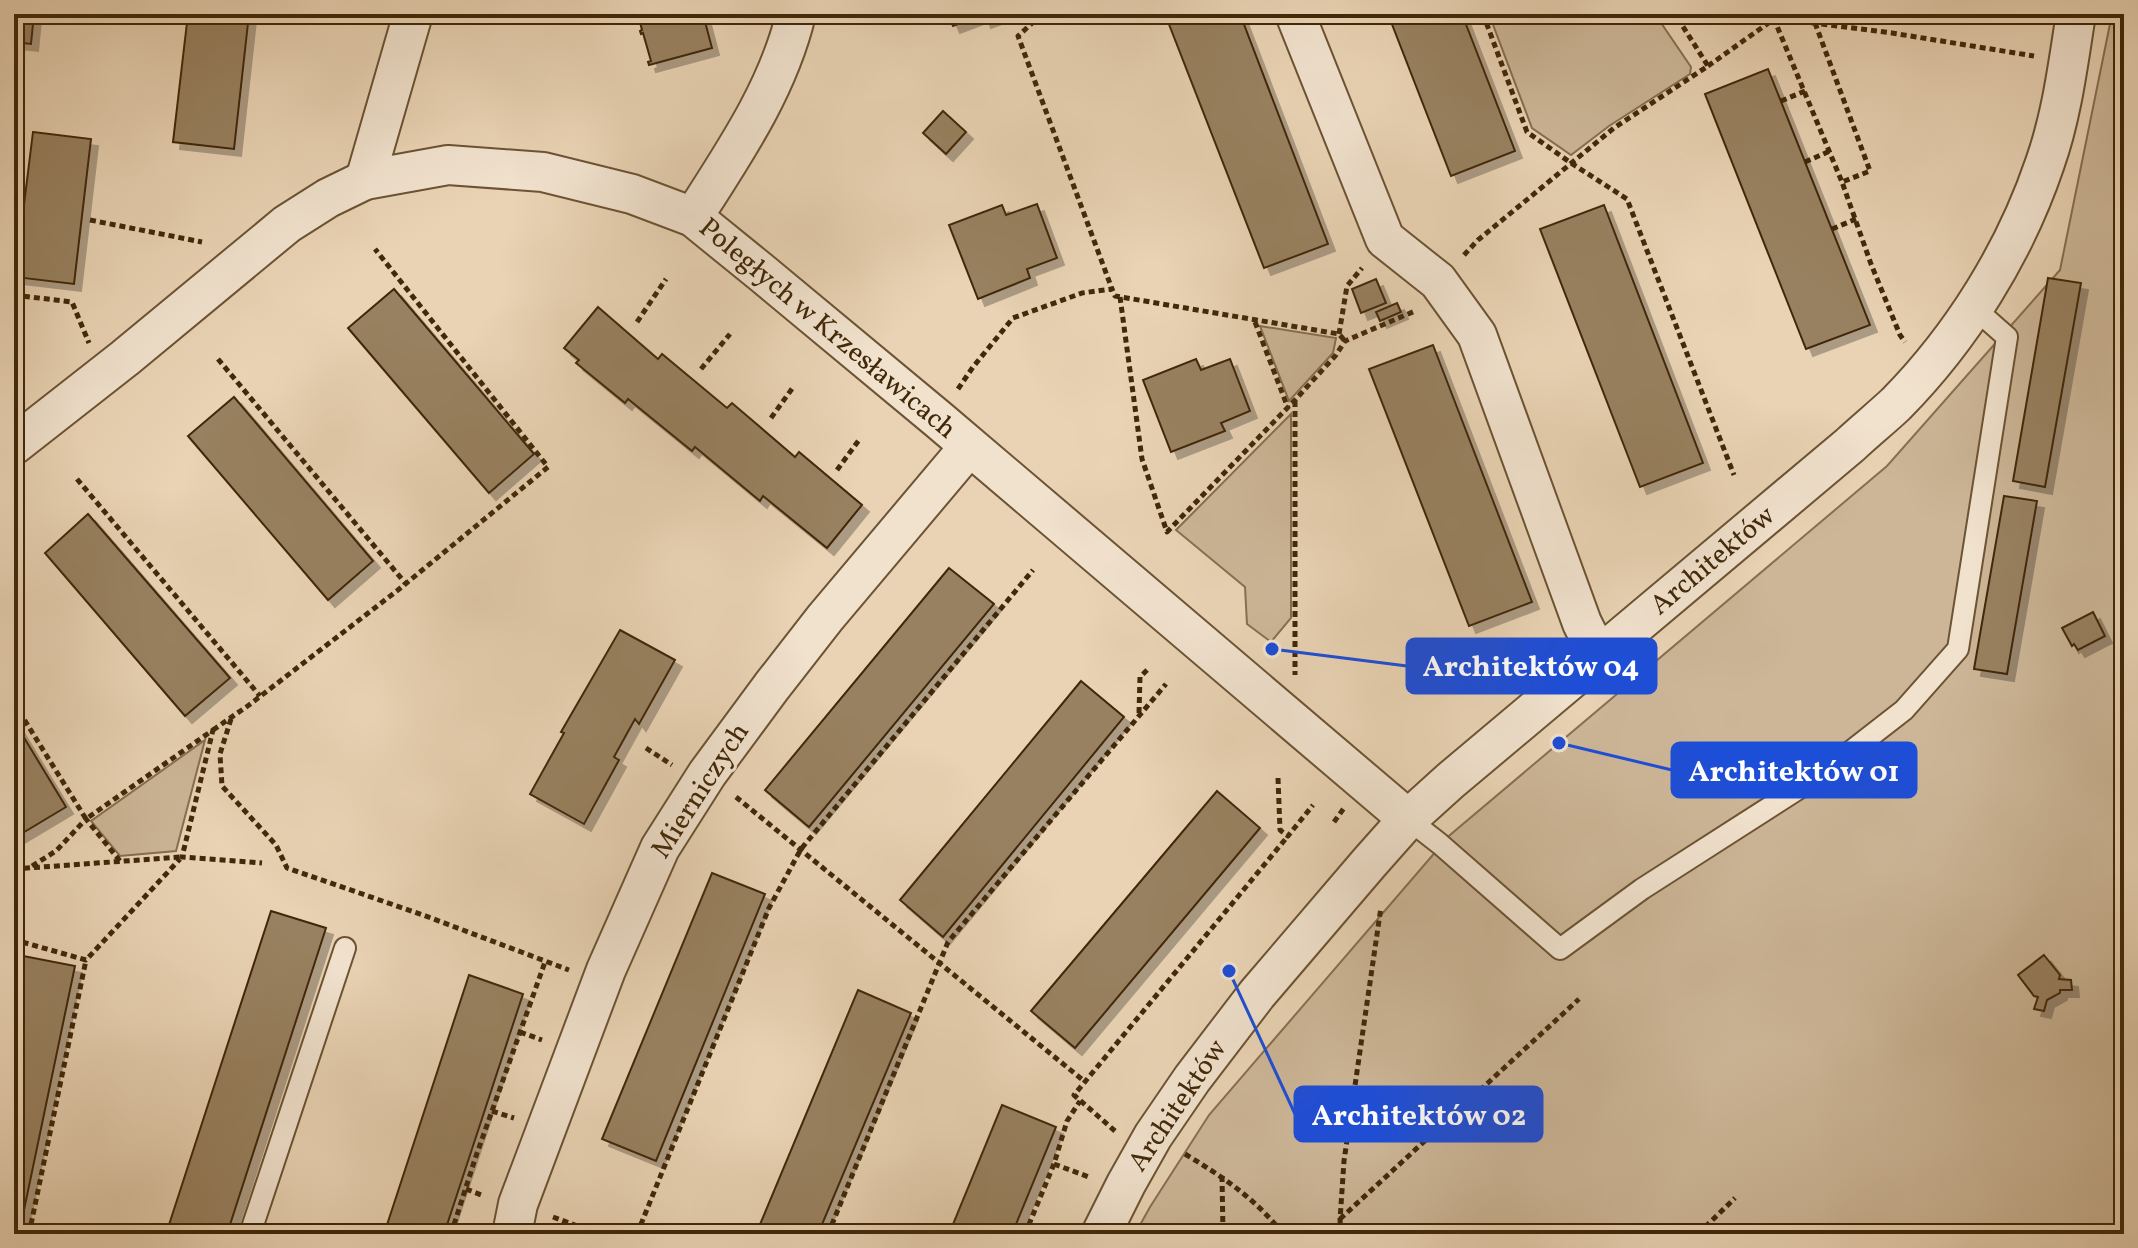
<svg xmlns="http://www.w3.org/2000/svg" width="2138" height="1248" viewBox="0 0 2138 1248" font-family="Vollkorn,serif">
<defs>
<filter id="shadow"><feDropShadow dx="7" dy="7" stdDeviation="0" flood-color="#0004"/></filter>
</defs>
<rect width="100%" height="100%" fill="#e9d3b4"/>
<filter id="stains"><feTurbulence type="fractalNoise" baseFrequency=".0025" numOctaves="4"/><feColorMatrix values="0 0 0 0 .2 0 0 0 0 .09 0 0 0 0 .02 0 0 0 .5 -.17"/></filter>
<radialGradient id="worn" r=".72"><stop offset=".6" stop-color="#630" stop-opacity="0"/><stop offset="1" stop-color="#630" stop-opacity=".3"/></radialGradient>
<!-- green -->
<g fill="#ccb697" stroke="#866f50" stroke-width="2">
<polygon points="1489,14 1655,14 1691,67 1690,74 1609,126 1571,155 1532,128"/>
<polygon points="2112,14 2124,14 2124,1234 1135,1234 1150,1207 1209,1115 1450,835 1887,466 2060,270"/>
<polygon points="1260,326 1336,338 1333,353 1289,401"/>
<polygon points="1291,414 1291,618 1271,642 1247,624 1245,587 1176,530"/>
<polygon points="205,740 176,851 120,856 91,821"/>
</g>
<!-- building -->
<g fill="#988161" stroke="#412808" stroke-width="2" filter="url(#shadow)">
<polygon points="14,14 34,14 31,44 14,42"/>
<polygon points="188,14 249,14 234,149 173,142"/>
<polygon points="638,14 703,14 712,48 649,65 648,62 651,61 643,33 641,34 640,31 642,30"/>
<polygon points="948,14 1003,14 984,21 982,15 953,26"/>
<polygon points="1165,14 1240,14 1328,244 1264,268"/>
<polygon points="1388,14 1462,14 1515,151 1451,176"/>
<polygon points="1768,69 1870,325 1806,349 1705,94"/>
<polygon points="943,111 966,132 946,154 923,133"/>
<polygon points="33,132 91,139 74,284 15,277"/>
<polygon points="1037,204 1057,258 1027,269 1030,278 978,299 949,225 1002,205 1006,215"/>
<polygon points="1604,205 1703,463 1640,487 1540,229"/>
<polygon points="2048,278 2081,283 2045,487 2013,481"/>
<polygon points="1376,279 1386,303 1361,313 1352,289"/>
<polygon points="394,289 534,454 489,493 348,328"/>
<polygon points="1397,303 1401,312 1380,321 1376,312"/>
<polygon points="598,307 658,359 662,354 727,408 732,403 795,457 799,452 862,505 827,548 763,496 760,501 695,447 692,451 628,399 625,403 576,363 579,360 564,348"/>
<polygon points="1433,345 1532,602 1469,626 1369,369"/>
<polygon points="1196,359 1201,370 1230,359 1250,411 1221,423 1225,431 1171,452 1143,380"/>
<polygon points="234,397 373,561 328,600 188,436"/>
<polygon points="2004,496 2037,501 2007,674 1974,669"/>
<polygon points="88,514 230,678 185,716 45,553"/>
<polygon points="949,568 994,604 809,827 765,790"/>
<polygon points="2093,612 2105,636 2078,650 2074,644 2072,646 2062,628"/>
<polygon points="620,630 675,660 639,724 635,719 614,757 619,760 584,824 530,794 564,733 561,732"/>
<polygon points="1081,681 1124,717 943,937 900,900"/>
<polygon points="14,721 66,807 16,837 14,834"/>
<polygon points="1217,791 1260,828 1075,1048 1031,1011"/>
<polygon points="712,873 765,894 656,1161 602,1139"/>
<polygon points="271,911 326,928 227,1234 166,1234"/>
<polygon points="18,955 75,966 19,1234 14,1234 14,973"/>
<polygon points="2044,955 2060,975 2059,979 2071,980 2072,990 2060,990 2060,993 2047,1000 2044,1011 2034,1009 2038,997 2034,996 2018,975"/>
<polygon points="469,975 523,994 444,1234 384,1234"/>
<polygon points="858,990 911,1013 818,1234 756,1234"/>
<polygon points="1002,1105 1056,1127 1012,1234 949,1234"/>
</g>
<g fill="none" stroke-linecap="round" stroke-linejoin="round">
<!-- service casing -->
<g stroke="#6b5333" stroke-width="24">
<g id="service">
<polyline points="1408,819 1440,844 1560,949 1642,889 1823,773 1904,710 1958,649 2007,337 1973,307"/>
<polyline points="250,1234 345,948"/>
</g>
</g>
<!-- minor casing -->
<g stroke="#6b5333" stroke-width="42">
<g id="minor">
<polyline points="1295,14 1385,239 1438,281 1477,335 1582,623 1588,635 1603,654"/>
<polyline points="365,180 413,14"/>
<path d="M693 217C734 153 778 89 796 14"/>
<polyline points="14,445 125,358 287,224 328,198 365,180 448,165 543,172 632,194 693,217 762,273 939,420 1408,819"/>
<polyline points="512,1234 518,1204 606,970 660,848 707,774 772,686 825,618 969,447"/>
<path d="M1101 1234 1126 1184 1153 1136 1192 1079 1257 994 1369 863 1408 819 1450 781 1850 445C1865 431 1881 418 1896 404 1962 337 2015 252 2045 163 2062 115 2068 64 2076 14"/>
</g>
</g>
<!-- path -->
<g stroke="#412808" stroke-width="5" stroke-dasharray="6 4" stroke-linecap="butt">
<polyline points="1042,14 1018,36 1112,289"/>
<polyline points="1483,14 1527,132 1571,163 1627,199 1734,475"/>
<polyline points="1742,14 1892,33 2034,56"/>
<polyline points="1815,23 1870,171 1842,182 1871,264 1900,335 1905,342"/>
<polyline points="1708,66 1774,19 1842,182"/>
<polyline points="1781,101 1805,91"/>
<polyline points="1805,162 1830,151"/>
<polyline points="90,220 202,242"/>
<polyline points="1832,229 1856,219"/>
<polyline points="1464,255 1478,240 1614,128 1708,66 1675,14"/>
<polyline points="14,295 72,302 89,343"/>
<polyline points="1120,297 1142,459 1167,532 1295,400 1336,355 1345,341 1415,311"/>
<polyline points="637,322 666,279"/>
<polyline points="1255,322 1288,408"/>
<polyline points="1339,334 1347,286 1362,268"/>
<polyline points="218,359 406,584"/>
<polyline points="701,369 730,334"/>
<polyline points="958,389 973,367 1013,318 1082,293 1112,289 1115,296 1339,334 1345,341"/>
<polyline points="1295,401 1295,675"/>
<polyline points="771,418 794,386"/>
<polyline points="837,470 859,440"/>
<polyline points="77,479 260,696"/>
<polyline points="14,703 86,819 213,730 182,857 262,863"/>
<polyline points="1139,713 1140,677 1148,669"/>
<polyline points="231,719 220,754 222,786 276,845 287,868 423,915 569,970"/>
<polyline points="213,730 249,705 398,590 548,467 375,249"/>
<polyline points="646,748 672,765"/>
<polyline points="1278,778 1280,830 1288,836 1313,805"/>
<polyline points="736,797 1084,1081"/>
<polyline points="1334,822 1344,808"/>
<polyline points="32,866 56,851 86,819 120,861"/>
<polyline points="14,869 181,857"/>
<polyline points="14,937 22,942 86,960 180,859"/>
<polyline points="14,968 19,947 22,942"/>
<polyline points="520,1032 542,1040"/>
<polyline points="492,1111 514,1118"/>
<polyline points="1115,1131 1074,1095 1288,836"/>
<path d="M1185 1154C1223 1177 1256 1199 1283 1234"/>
<polyline points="1054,1164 1089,1177"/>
<polyline points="1222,1176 1223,1234"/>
<polyline points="466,1189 484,1196"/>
<polyline points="553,1217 599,1234"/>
<polyline points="1340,1219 1579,999"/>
<polyline points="29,1234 86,960"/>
<polyline points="451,1234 476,1156 545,962"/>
<polyline points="637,1234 769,908 801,849 1033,570"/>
<polyline points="828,1234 948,942 1166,684"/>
<polyline points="1025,1234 1054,1164 1067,1121 1080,1101"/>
<polyline points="1341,1234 1340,1220 1344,1161 1381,907"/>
<polyline points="1698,1234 1735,1198"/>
</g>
<!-- service -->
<use href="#service" stroke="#f1e2ce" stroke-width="20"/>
<!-- minor -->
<use href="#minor" stroke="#f1e2ce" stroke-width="38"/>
</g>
<g text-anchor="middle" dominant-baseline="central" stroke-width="6" stroke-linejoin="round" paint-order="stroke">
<!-- street labels -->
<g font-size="28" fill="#412808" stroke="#f1e2ce">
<text transform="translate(827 329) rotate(40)">Poległych w Krzesławicach</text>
<text transform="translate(1713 561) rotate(-40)">Architektów</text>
<text transform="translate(701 791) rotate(-57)">Mierniczych</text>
<text transform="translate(1178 1106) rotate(-56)">Architektów</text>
</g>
</g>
<!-- callouts -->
<path fill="none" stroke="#1d4ed8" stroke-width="3" d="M1272 649L1407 666M1559 743L1672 770M1229 971L1295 1114"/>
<g fill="#1d4ed8" stroke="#f1e2ce" stroke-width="3">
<circle cx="1272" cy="649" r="8"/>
<circle cx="1559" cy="743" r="8"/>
<circle cx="1229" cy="971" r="8"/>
</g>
<g fill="#1d4ed8" stroke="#1d4ed8" stroke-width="3">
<rect x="1407" y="639" width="249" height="54" rx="8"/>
<rect x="1672" y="743" width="244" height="54" rx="8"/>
<rect x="1295" y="1087" width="247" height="54" rx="8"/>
</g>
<g font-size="30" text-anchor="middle" font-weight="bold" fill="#fff">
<text x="1531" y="676">Architektów 04</text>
<text x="1794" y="781">Architektów 01</text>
<text x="1419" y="1125">Architektów 02</text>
</g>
<!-- margin -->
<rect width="2138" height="1248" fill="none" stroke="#e9d3b4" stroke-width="48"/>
<rect x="16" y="16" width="2106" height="1216" fill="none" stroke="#412808" stroke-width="4"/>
<rect x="24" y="24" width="2090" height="1200" fill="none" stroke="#412808" stroke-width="2"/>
<rect width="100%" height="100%" filter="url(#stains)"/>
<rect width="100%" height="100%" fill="url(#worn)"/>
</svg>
